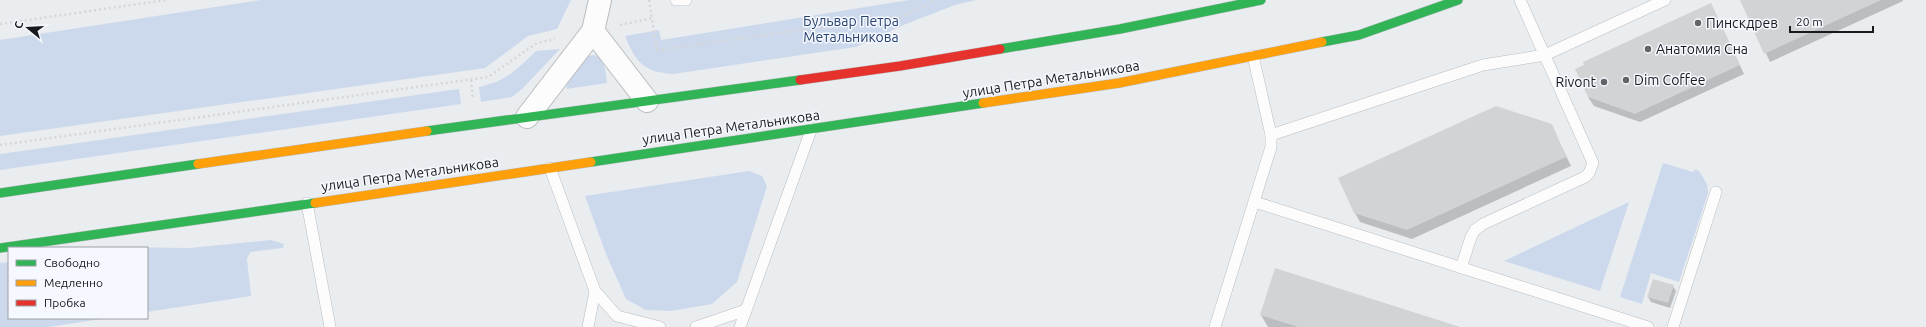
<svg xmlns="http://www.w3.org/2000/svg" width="1926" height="327" viewBox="0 0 1926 327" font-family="Ubuntu,sans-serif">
<rect width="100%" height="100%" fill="#eaedf0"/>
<!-- green -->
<g fill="#ccd8eb">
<polygon points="261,0 571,0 557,29 528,36 485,68 0,136 0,40"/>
<path d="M909 0H976L955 5 906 24 856 47 673 74C643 72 636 62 625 36L659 30 661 40Z"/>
<path d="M560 49 522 89 512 97 481 102 479 87C508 80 515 71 536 51Z"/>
<path d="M592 55 599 56 605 68 607 83 566 89C571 74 575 59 592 55Z"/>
<polygon points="459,89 461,104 0,170 0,154"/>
<polygon points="1663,163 1693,172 1695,169 1699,171 1707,184 1708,193 1679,282 1651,273 1642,304 1620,297"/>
<polygon points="749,171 762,176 767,186 737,282 712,304 671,311 646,310 626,299 606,254 585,196"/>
<polygon points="1629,202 1600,291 1504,261"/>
<polygon points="271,240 284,244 283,248 250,252 247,259 251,296 147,312 147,248 110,248 117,247 190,248"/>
<polygon points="9,262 9,318 108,318 48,327 0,327 0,263"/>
</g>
<!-- shadow -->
<g fill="#0003">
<polygon points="1741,0 1903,0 1903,1 1770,62"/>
<polygon points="1711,4 1744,74 1640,122 1594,106 1588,97"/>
<polygon points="1551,125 1571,166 1412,239 1360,222 1355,213"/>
<polygon points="1673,286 1676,291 1670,308 1651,302 1648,297"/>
<polygon points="1261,315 1458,327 1268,327"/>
</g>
<!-- building -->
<g fill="#d1d3d5">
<polygon points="1740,0 1881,0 1764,54"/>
<polygon points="1711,3 1740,65 1635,114 1588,97 1575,69 1584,65 1583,62"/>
<polygon points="1496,106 1552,124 1566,157 1407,230 1354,213 1338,178"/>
<polygon points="1275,268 1460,327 1298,327 1260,315"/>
<polygon points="1653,279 1674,285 1668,303 1647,297"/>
</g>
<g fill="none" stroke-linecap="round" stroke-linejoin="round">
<!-- lane casing -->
<g stroke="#babcbe" stroke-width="12">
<g id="lane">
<polyline points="676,0 686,0"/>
<polyline points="1271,135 1483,65 1545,55 1665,0"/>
<polyline points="550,168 595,291 617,316 660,327"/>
<polyline points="1255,202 1648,327"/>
<polyline points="307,203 330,327"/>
<polyline points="1461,268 1471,237 1475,230 1483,224 1585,177 1589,173 1593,163 1520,0"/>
<polyline points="588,327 595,291"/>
<polyline points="696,327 746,310"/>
<polyline points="740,327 811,130"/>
<polyline points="1215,327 1271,147 1271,135 1253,56"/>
<polyline points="1673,327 1716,192"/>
</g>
</g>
<!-- street casing -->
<g stroke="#babcbe" stroke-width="24">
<g id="street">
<polyline points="593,31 647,101"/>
<polyline points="527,117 593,31 600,0"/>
</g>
</g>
<!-- fast casing -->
<g stroke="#babcbe" stroke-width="10">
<g id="fast">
<polyline points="1322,42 1359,35 1458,0"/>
<polyline points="1000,49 1120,29 1261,0"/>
<polyline points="427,131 800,80"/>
<polyline points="591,162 983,103"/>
<polyline points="0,193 198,164"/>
<polyline points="0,248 315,203"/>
</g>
</g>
<!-- slow casing -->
<g stroke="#babcbe" stroke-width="10">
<g id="slow">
<polyline points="983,103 1119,83 1322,42"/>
<polyline points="198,164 427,131"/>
<polyline points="315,203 591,162"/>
</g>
</g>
<!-- jam casing -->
<g stroke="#babcbe" stroke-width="10">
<polyline id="jam" points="800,80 900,66 1000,49"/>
</g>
<!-- path -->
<g stroke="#d6d6d7" stroke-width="2.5" stroke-dasharray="2 3" stroke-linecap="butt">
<polyline points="649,0 652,18"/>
<polyline points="0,24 166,0"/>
<polyline points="620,25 652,18 657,50 902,16 937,0"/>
<polyline points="471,80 473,100"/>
<polyline points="0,145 488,77 537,43 555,39"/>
</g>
<!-- lane -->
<use href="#lane" stroke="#fcfcfd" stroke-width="11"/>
<!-- street -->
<use href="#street" stroke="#fcfcfd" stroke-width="22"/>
<!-- fast -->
<use href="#fast" stroke="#30b455" stroke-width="9"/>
<!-- slow -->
<use href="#slow" stroke="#ff9f0a" stroke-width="9"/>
<!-- jam -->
<use href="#jam" stroke="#e5322d" stroke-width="9"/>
</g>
<!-- markers -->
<g fill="#626467" stroke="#f5f9ff" stroke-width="1.5">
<circle cx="1698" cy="23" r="4"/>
<circle cx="1648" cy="49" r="4"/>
<circle cx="1626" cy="80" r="4"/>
<circle cx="1604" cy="82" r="4"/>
</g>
<g text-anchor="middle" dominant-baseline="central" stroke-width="3" stroke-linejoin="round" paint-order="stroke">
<!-- park labels -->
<g font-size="14" fill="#29436f" stroke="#f5f9ff">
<text x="851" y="21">Бульвар Петра<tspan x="851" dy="16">Метальникова</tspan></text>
</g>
<!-- poi labels -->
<g font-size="14" fill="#191a1d" stroke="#f5f9ff" text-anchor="start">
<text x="1706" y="23">Пинскдрев</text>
<text x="1656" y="49">Анатомия Сна</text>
<text x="1634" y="80">Dim Coffee</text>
<text x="1596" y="82" text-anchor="end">Rivont</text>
</g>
<!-- street labels -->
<g font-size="14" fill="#191a1d" stroke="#f5f9ff">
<text transform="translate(1051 79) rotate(-9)">улица Петра Метальникова</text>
<text transform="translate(731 127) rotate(-8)">улица Петра Метальникова</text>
<text transform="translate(410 174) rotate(-8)">улица Петра Метальникова</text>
</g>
</g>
<!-- legend -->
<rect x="8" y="247" width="140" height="72" fill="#f5f9ff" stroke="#9da0a5"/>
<rect x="16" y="260" width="20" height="6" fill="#30b455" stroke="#9da0a5"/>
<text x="44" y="267" font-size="12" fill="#191a1d">Свободно</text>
<rect x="16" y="280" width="20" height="6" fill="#ff9f0a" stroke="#9da0a5"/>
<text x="44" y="287" font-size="12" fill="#191a1d">Медленно</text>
<rect x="16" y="300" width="20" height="6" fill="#e5322d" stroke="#9da0a5"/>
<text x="44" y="307" font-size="12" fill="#191a1d">Пробка</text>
<!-- north arrow -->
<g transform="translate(28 28) rotate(288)" stroke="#f5f9ff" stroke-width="3" paint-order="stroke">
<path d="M0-3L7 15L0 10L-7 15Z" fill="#191a1d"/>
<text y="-6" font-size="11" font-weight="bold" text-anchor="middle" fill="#191a1d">С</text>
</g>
<!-- scale -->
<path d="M1790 26v6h83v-6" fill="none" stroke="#191a1d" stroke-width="2"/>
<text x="1796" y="26" font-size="12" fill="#191a1d" stroke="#f5f9ff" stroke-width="3" paint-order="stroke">20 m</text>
</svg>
